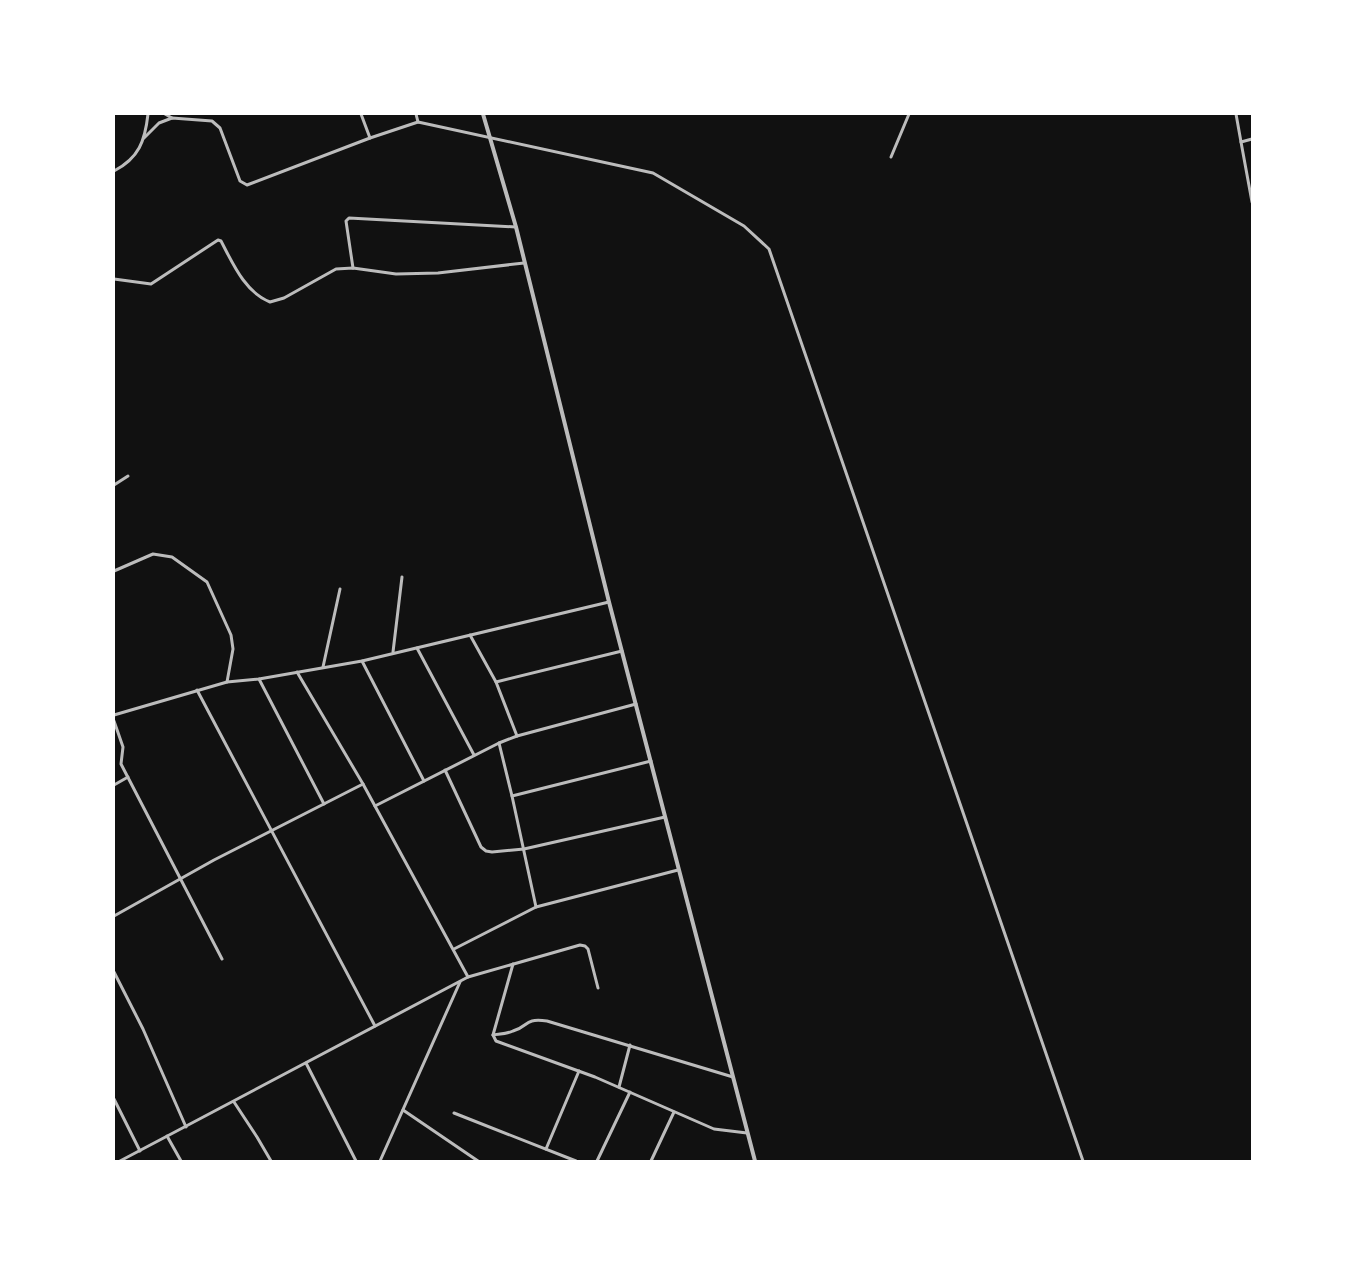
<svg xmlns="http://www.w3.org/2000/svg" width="1366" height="1275" viewBox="0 0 1366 1275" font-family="'Source Sans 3',sans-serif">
<rect width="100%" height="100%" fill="#111"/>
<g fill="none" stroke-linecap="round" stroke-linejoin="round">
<!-- minor -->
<g stroke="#bcbcbc" stroke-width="3">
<polyline points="165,114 172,118"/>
<polyline points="361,114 370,138"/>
<polyline points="416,114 418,122"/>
<polyline points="1236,114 1241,142 1252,139"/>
<polyline points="144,138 159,123 172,118 212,121 220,128 240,181 247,185 370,138 418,122 653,173 744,226 769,249 1083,1161"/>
<polyline points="1241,142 1252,202"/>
<polyline points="891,157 909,114"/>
<path d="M114 171C139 158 145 141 148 114"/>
<polyline points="353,268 346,221 349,218 516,227"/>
<path d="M114 279 151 284 218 240 221 241C233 264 245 292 270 302L284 298 336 269 353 268 396 274 438 273 524 263"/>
<polyline points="114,485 128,476"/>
<polyline points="114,571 153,554 172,557 207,582 231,635 233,649 227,682"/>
<polyline points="470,635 496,682 517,736"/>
<polyline points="417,648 474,755"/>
<polyline points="393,652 402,577"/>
<polyline points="362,661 424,781"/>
<polyline points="323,667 340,589"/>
<polyline points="297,672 363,784 468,977"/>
<polyline points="259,679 324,804"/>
<polyline points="496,682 622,651"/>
<polyline points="197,690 375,1026"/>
<polyline points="114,715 227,682 259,679 362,661 609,602"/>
<polyline points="114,721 123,747 121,764 222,959"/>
<polyline points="499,743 512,796 536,907"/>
<polyline points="445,770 481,847 486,851 492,852 524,849 665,817"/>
<polyline points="114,785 128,777"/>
<polyline points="512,796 651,761"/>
<polyline points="375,806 499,743 517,736 636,704"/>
<polyline points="114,916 214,860 363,784"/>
<polyline points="454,949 536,907 678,870"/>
<path d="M513 964 493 1035C499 1034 507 1034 513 1031 530 1026 523 1018 547 1021L733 1077"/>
<polyline points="114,972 143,1029 186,1127"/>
<polyline points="493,1035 496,1041 595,1077 714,1129 747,1133"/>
<polyline points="306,1063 356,1161"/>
<polyline points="619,1087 630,1045"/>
<polyline points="114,1099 140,1151"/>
<polyline points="234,1102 257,1137 271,1161"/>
<polyline points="403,1110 478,1161"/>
<polyline points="454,1113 576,1161"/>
<polyline points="167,1136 181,1161"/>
<polyline points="546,1149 579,1071"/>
<polyline points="120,1161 468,977 580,945 585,946 588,949 598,988"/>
<polyline points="380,1161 460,982"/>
<polyline points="597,1161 630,1092"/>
<polyline points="651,1161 674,1112"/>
</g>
<!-- tertiary -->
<polyline stroke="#bcbcbc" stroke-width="4" points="483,114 516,227 609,602 755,1161"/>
</g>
<!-- border -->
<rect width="1366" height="1275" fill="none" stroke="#ffffff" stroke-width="230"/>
</svg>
